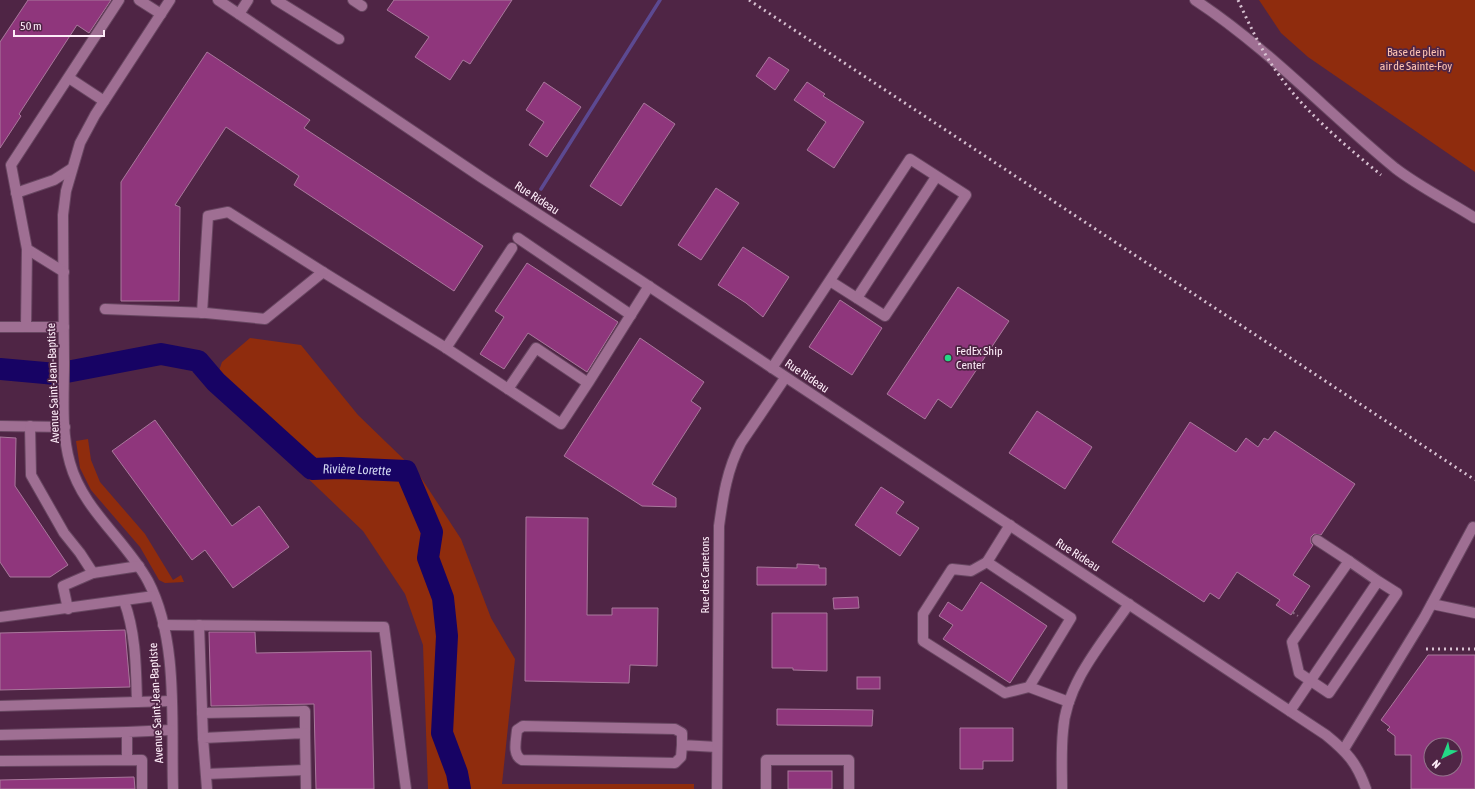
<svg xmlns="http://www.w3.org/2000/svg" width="1475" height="789" viewBox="0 0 1475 789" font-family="'Asap Condensed',sans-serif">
<rect width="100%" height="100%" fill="#4f2545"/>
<!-- green -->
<g fill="#8f2c0d">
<polygon points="1259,0 1475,0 1475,172 1308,57 1281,33"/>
<polygon points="250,338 301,345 358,415 418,473 461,539 491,618 515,659 502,784 694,784 694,789 428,789 423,645 405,594 363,531 213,388 222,362"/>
<polygon points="88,439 91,460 100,482 145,534 173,580 181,575 184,582 165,583 159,580 140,547 91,490 80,468 76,441"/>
</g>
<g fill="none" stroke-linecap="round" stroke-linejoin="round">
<!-- stream -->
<polyline stroke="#5c4991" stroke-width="3.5" points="541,189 660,0"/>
<!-- river -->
<path stroke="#170364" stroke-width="22" id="s1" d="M0 369 56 374 161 354 198 361 216 382 312 469 340 468 406 471 432 532 428 558 443 598 447 636 442 733 457 773 460 789"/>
</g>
<!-- building -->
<g fill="#8f367c" stroke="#a9789c" fill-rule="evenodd">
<polygon points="28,0 111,0 89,33 77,25 19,114 21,116 0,148 0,42"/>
<polygon points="394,0 512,0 470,64 463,60 450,80 415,57 429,37 387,10"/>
<polygon points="207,52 310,120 304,128 483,246 454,291 294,185 299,176 226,127 175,205 180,207 179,301 121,301 121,182"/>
<polygon points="769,57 789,70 775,90 756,76"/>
<polygon points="544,82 581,107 547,157 529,145 544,122 526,110"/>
<polygon points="807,82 825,94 823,96 864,122 834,168 807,150 826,122 794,100"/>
<polygon points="644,103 675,124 621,206 590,186"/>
<polygon points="716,188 739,203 701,260 678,245"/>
<polygon points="743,247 789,277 763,317 746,303 718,285"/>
<polygon points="527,263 618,322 587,372 528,333 504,369 480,354 504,317 495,311"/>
<polygon points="958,287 1009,321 951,408 938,399 925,419 887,394"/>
<polygon points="840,300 882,328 852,375 809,347"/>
<polygon points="640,338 704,382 691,401 701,408 652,484 676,498 676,507 642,506 564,456"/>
<polygon points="1037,411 1092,447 1065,489 1009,453"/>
<polygon points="155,420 232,526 259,506 289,547 233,588 205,550 192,560 112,451"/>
<polygon points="1190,422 1236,452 1246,438 1258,447 1264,438 1268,440 1275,431 1355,484 1321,535 1314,534 1311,537 1311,543 1313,545 1293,575 1310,586 1291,615 1276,605 1280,600 1237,572 1219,599 1210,593 1204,602 1112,542"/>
<polygon points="0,437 16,438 15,486 68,565 50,577 10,577 0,562"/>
<polygon points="881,487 904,502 896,513 919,528 900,556 855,525"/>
<polygon points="526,517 588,518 587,615 612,615 612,608 658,608 657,666 630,665 629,683 525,681"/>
<polygon points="797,564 819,565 819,568 826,568 826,585 757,585 757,567 797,568"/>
<polygon points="981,582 1047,626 1010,683 943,639 953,625 939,616 948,602 962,611"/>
<polygon points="858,597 859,608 834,609 833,598"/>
<polygon points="772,613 827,613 827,671 793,670 793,668 772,668"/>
<polygon points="125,630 130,687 0,690 0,633"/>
<polygon points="209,632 255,632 256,653 371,651 374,789 316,789 314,704 211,706"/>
<path d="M1428 655H1475V789H1411V755H1395V736L1387 730 1390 727 1381 720ZM1431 745H1455V769H1431Z"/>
<rect x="857" y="677" width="23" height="12"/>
<polygon points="777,709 873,710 872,726 777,725"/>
<polygon points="960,728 1013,728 1013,761 983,761 983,769 960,769"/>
<rect x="788" y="771" width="44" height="18"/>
<polygon points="134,777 135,789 0,789 0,780"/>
</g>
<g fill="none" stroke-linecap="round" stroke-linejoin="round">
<!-- minor casing -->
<g stroke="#684661" stroke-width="12">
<g id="minor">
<polyline points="139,0 161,14"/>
<path d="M170 0 95 115 80 143 66 191 63 215C63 264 64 314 64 363 64 395 61 432 70 463 83 510 125 539 148 581 179 640 171 723 173 789"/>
<path d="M218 0 481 177 638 279 1326 735C1347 752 1357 763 1366 789"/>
<polyline points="276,0 339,39"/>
<polyline points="353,0 362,6"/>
<path d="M1195 0C1268 48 1328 113 1395 168 1418 186 1450 202 1475 218"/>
<polyline points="239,14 248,0"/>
<polyline points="69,78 104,101"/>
<polyline points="16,193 54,180 71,169"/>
<polyline points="518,238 631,315"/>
<polyline points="64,272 27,249 11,165 119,0"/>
<polyline points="857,298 936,177"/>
<polyline points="105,309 206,313 265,319 323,272 446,348 508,389"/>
<polyline points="202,313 208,216 228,212 323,272"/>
<polyline points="0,327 64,327"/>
<polyline points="26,327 27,249"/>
<polyline points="446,348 512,248"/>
<polyline points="772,368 910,159 966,195 885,316 830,281"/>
<polyline points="588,383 561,424 508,389 536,348 588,383 649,286"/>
<polyline points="0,426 65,427"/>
<polyline points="30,426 31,475 64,533 80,553 93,573 139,566"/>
<polyline points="1010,525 987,562 1071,618 1029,687 1069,702"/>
<polyline points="1317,540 1349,561"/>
<polyline points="987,562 971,571 952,569 923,614 923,641 1005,693 1029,687"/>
<path d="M124 601C136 633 136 668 137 702"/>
<polyline points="1432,604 1475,613"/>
<polyline points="68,609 63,586 93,573"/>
<polyline points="0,617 154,596"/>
<polyline points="163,625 384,627 406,789"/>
<polyline points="199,625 203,738"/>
<polyline points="0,706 171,701"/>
<polyline points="1290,711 1378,581 1349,561 1292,642 1299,673 1329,693 1397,593 1378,581"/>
<polyline points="202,713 305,711 305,733"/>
<polyline points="0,735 127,732"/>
<path d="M682 745V733L675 729 523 726 517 730C516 741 512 755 522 760L675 763 681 757 682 745 717 747"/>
<polyline points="1344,749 1424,618 1473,527"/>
<polyline points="127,759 127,732 171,730"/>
<polyline points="0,761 142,760 142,789"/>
<polyline points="206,774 305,770"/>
<polyline points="207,789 203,738 305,733 306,789"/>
<path d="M717 789 719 526C723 497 727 469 741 443L785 378"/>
<polyline points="766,789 766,760 849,760 849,789"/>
<path d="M1062 789C1062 770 1061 750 1063 731 1066 683 1103 642 1129 604"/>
</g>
</g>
<!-- path -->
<polyline stroke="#896781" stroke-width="2" stroke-dasharray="3 3" stroke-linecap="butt" points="1292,612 1298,616"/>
<!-- minor -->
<use href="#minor" stroke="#9f6f93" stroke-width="10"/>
<!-- rail -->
<g stroke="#d7c1d1" stroke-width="3" stroke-dasharray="2 4" stroke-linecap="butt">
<polyline points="749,0 1475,480"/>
<path d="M1238 0C1250 26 1262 52 1279 75 1306 113 1345 145 1381 175"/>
<polyline points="1426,649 1475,649"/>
</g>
</g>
<!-- markers -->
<circle fill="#24d886" stroke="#4f2545" stroke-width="1.5" cx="948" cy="358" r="4"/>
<g text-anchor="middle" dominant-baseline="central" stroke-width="3.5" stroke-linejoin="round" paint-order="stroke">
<!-- park labels -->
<g font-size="12" fill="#fec4b3" stroke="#4f2545">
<text x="1416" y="52">Base de plein<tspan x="1416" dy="14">air de Sainte-Foy</tspan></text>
</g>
<!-- street labels -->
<g font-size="12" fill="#feedf9" stroke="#4f2545">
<text transform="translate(537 198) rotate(33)">Rue Rideau</text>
<text transform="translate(807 376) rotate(34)">Rue Rideau</text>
<text transform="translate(53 383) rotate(-92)">Avenue Saint-Jean-Baptiste</text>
<text transform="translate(1078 555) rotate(33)">Rue Rideau</text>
<text transform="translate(705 575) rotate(-90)">Rue des Canetons</text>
<text transform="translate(156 703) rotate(-93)">Avenue Saint-Jean-Baptiste</text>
</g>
<!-- poi labels -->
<g font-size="12" fill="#feedf9" stroke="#4f2545" text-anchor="start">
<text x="956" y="351">FedEx Ship<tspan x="956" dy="14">Center</tspan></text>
</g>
<!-- water labels -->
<g font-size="13" font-style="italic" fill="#d2d7f1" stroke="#4f2545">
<text stroke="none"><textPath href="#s1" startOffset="403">Rivière Lorette</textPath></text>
</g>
</g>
<!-- north arrow -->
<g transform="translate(1443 757) rotate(223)"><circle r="19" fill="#4f2545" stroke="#95758d"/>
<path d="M0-3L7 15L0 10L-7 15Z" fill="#24d886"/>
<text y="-6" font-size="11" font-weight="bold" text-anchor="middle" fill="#feedf9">N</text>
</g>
<!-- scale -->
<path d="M14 30v6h90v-6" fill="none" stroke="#feedf9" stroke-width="2"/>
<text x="20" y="30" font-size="12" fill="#feedf9" stroke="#4f2545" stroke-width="3" paint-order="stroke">50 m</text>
</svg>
